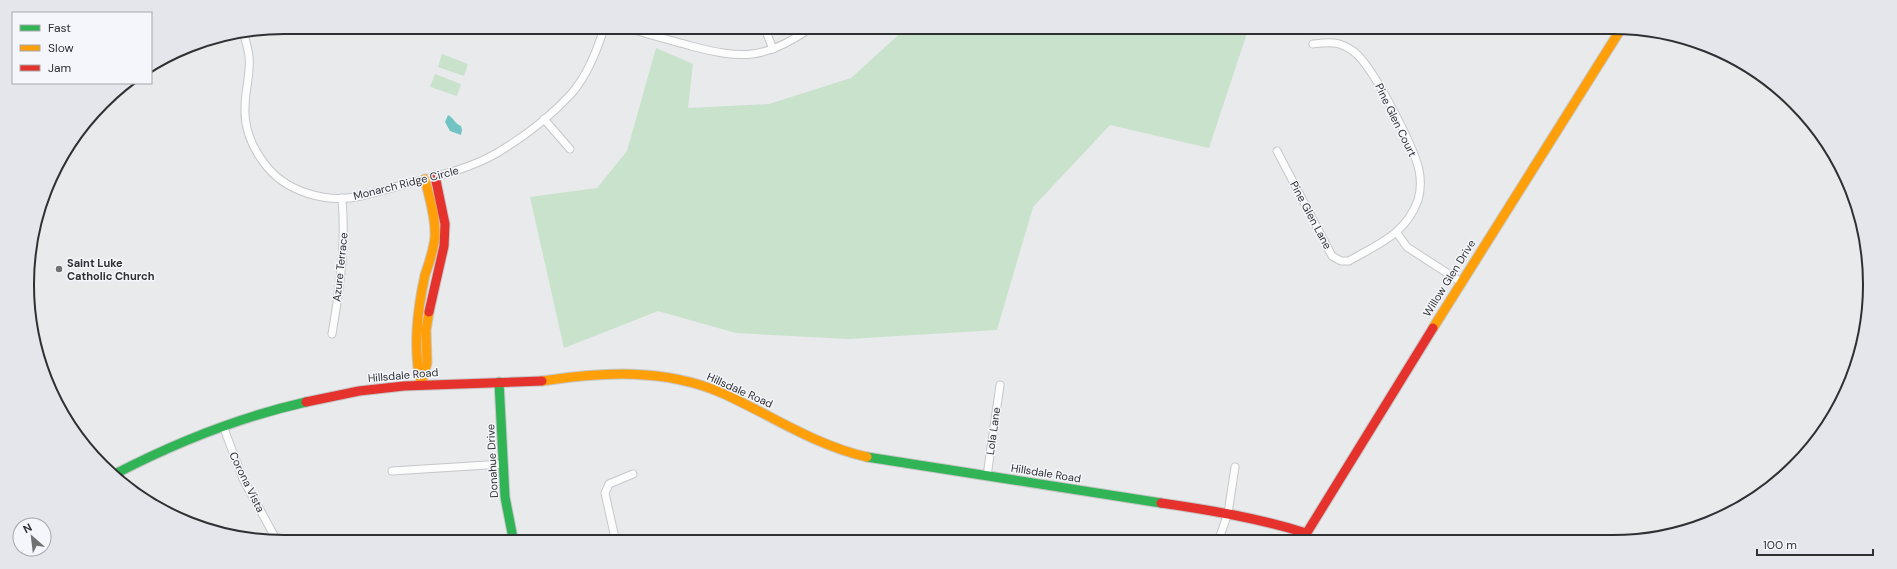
<svg xmlns="http://www.w3.org/2000/svg" width="1897" height="569" viewBox="0 0 1897 569" font-family="'DM Sans',sans-serif">
<rect width="100%" height="100%" fill="#e8eaec"/>
<!-- green -->
<g fill="#c9e2cc">
<polygon points="905,29 1248,30 1209,148 1110,125 1033,207 997,330 848,339 736,333 658,311 564,348 530,197 597,188 627,151 656,48 693,64 688,108 769,104 851,78"/>
<polygon points="442,54 468,64 464,76 438,67"/>
<polygon points="435,74 461,84 457,96 430,87"/>
</g>
<!-- water -->
<path fill="#72c3c4" d="M448 115C454 118 455 124 461 126L462 130 461 135 450 131 445 122Z"/>
<g fill="none" stroke-linecap="round" stroke-linejoin="round">
<!-- street casing -->
<g stroke="#c6c7c8" stroke-width="9">
<g id="street">
<path d="M629 28C649 35 670 40 691 46 741 59 765 60 809 29"/>
<polyline points="765,29 773,49"/>
<path d="M244 35C246 42 248 49 249 56 251 73 245 90 245 107 244 127 252 147 264 163 285 192 327 204 361 196 379 192 397 186 414 182 442 175 471 168 497 153 524 137 551 116 572 93 588 74 597 51 604 28"/>
<polyline points="180,50 188,46"/>
<polyline points="544,119 570,149"/>
<path d="M1277 151 1332 256 1341 261H1349C1378 244 1406 234 1418 200 1421 190 1421 180 1419 170 1414 147 1372 64 1353 51 1338 41 1331 42 1313 44"/>
<polyline points="1397,233 1407,247 1461,282"/>
<path d="M332 334C340 286 346 248 342 198"/>
<polyline points="223,426 243,479 275,537"/>
<polyline points="392,471 503,464"/>
<polyline points="987,476 1000,385"/>
<polyline points="615,538 605,493 609,484 633,474"/>
<polyline points="1219,539 1228,513 1235,467"/>
</g>
</g>
<!-- fast casing -->
<g stroke="#c6c7c8" stroke-width="11">
<g id="fast">
<polyline points="499,382 505,497 513,538"/>
<polyline points="867,457 1161,503"/>
<path d="M117 473C177 442 240 417 306 402"/>
</g>
</g>
<!-- slow casing -->
<g stroke="#c6c7c8" stroke-width="11">
<g id="slow">
<path d="M425 179C429 197 436 217 435 236 434 250 429 263 425 275 417 312 413 348 421 385L427 363 426 330 429 312"/>
<polyline points="1433,328 1619,32"/>
<path d="M542 381C602 372 664 368 722 393 771 415 814 445 867 457"/>
</g>
</g>
<!-- jam casing -->
<g stroke="#c6c7c8" stroke-width="11">
<g id="jam">
<polyline points="429,312 444,246 445,224 435,176"/>
<polyline points="306,402 359,391 404,386 542,381"/>
<path d="M1161 503C1210 510 1258 518 1306 533"/>
<polyline points="1303,539 1433,328"/>
</g>
</g>
<!-- street -->
<use href="#street" stroke="#fcfcfc" stroke-width="7"/>
<!-- fast -->
<use href="#fast" stroke="#30b455" stroke-width="9"/>
<!-- slow -->
<use href="#slow" stroke="#ff9f0a" stroke-width="9"/>
<!-- jam -->
<use href="#jam" stroke="#e5322d" stroke-width="9"/>
</g>
<!-- markers -->
<circle fill="#707173" stroke="#f4f6fb" stroke-width="1.5" cx="59" cy="269" r="4"/>
<g text-anchor="middle" dominant-baseline="central" stroke-width="3" stroke-linejoin="round" paint-order="stroke">
<!-- street labels -->
<g font-size="11" fill="#2f3032" stroke="#f4f6fb">
<text transform="translate(1396 120) rotate(64)">Pine Glen Court</text>
<text transform="translate(406 183) rotate(-14)">Monarch Ridge Circle</text>
<text transform="translate(1311 215) rotate(62)">Pine Glen Lane</text>
<text transform="translate(340 267) rotate(-84)">Azure Terrace</text>
<text transform="translate(1449 278) rotate(-58)">Willow Glen Drive</text>
<text transform="translate(403 375) rotate(-5)">Hillsdale Road</text>
<text transform="translate(740 390) rotate(24)">Hillsdale Road</text>
<text transform="translate(993 431) rotate(-82)">Lola Lane</text>
<text transform="translate(492 461) rotate(-93)">Donahue Drive</text>
<text transform="translate(1046 473) rotate(9)">Hillsdale Road</text>
<text transform="translate(247 482) rotate(64)">Corona Vista</text>
</g>
<!-- poi labels -->
<g font-size="11" font-weight="bold" fill="#2f3032" stroke="#f4f6fb" text-anchor="start">
<text x="67" y="263">Saint Luke<tspan x="67" dy="13">Catholic Church</tspan></text>
</g>
</g>
<!-- crop -->
<path d="M0 0H1897V569H0ZM284 34H1613A250 250 0 0 1 1863 284V285A250 250 0 0 1 1613 535H284A250 250 0 0 1 34 285V284A250 250 0 0 1 284 34Z" fill="#e4e6eb" fill-rule="evenodd"/>
<path fill="none" stroke="#2f3032" stroke-width="2" d="M284 34H1613A250 250 0 0 1 1863 284V285A250 250 0 0 1 1613 535H284A250 250 0 0 1 34 285V284A250 250 0 0 1 284 34Z"/>
<!-- legend -->
<rect x="12" y="12" width="140" height="72" fill="#f4f6fb" stroke="#a5a7ab"/>
<rect x="20" y="25" width="20" height="6" fill="#30b455" stroke="#a5a7ab"/>
<text x="48" y="32" font-size="12" fill="#2f3032">Fast</text>
<rect x="20" y="45" width="20" height="6" fill="#ff9f0a" stroke="#a5a7ab"/>
<text x="48" y="52" font-size="12" fill="#2f3032">Slow</text>
<rect x="20" y="65" width="20" height="6" fill="#e5322d" stroke="#a5a7ab"/>
<text x="48" y="72" font-size="12" fill="#2f3032">Jam</text>
<!-- north arrow -->
<g transform="translate(32 537) rotate(332)"><circle r="19" fill="#f4f6fb" stroke="#a5a7ab"/>
<path d="M0-3L7 15L0 10L-7 15Z" fill="#707173"/>
<text y="-6" font-size="11" font-weight="bold" text-anchor="middle" fill="#2f3032">N</text>
</g>
<!-- scale -->
<path d="M1757 549v6h116v-6" fill="none" stroke="#2f3032" stroke-width="2"/>
<text x="1763" y="549" font-size="12" fill="#2f3032" stroke="#f4f6fb" stroke-width="3" paint-order="stroke">100 m</text>
</svg>
